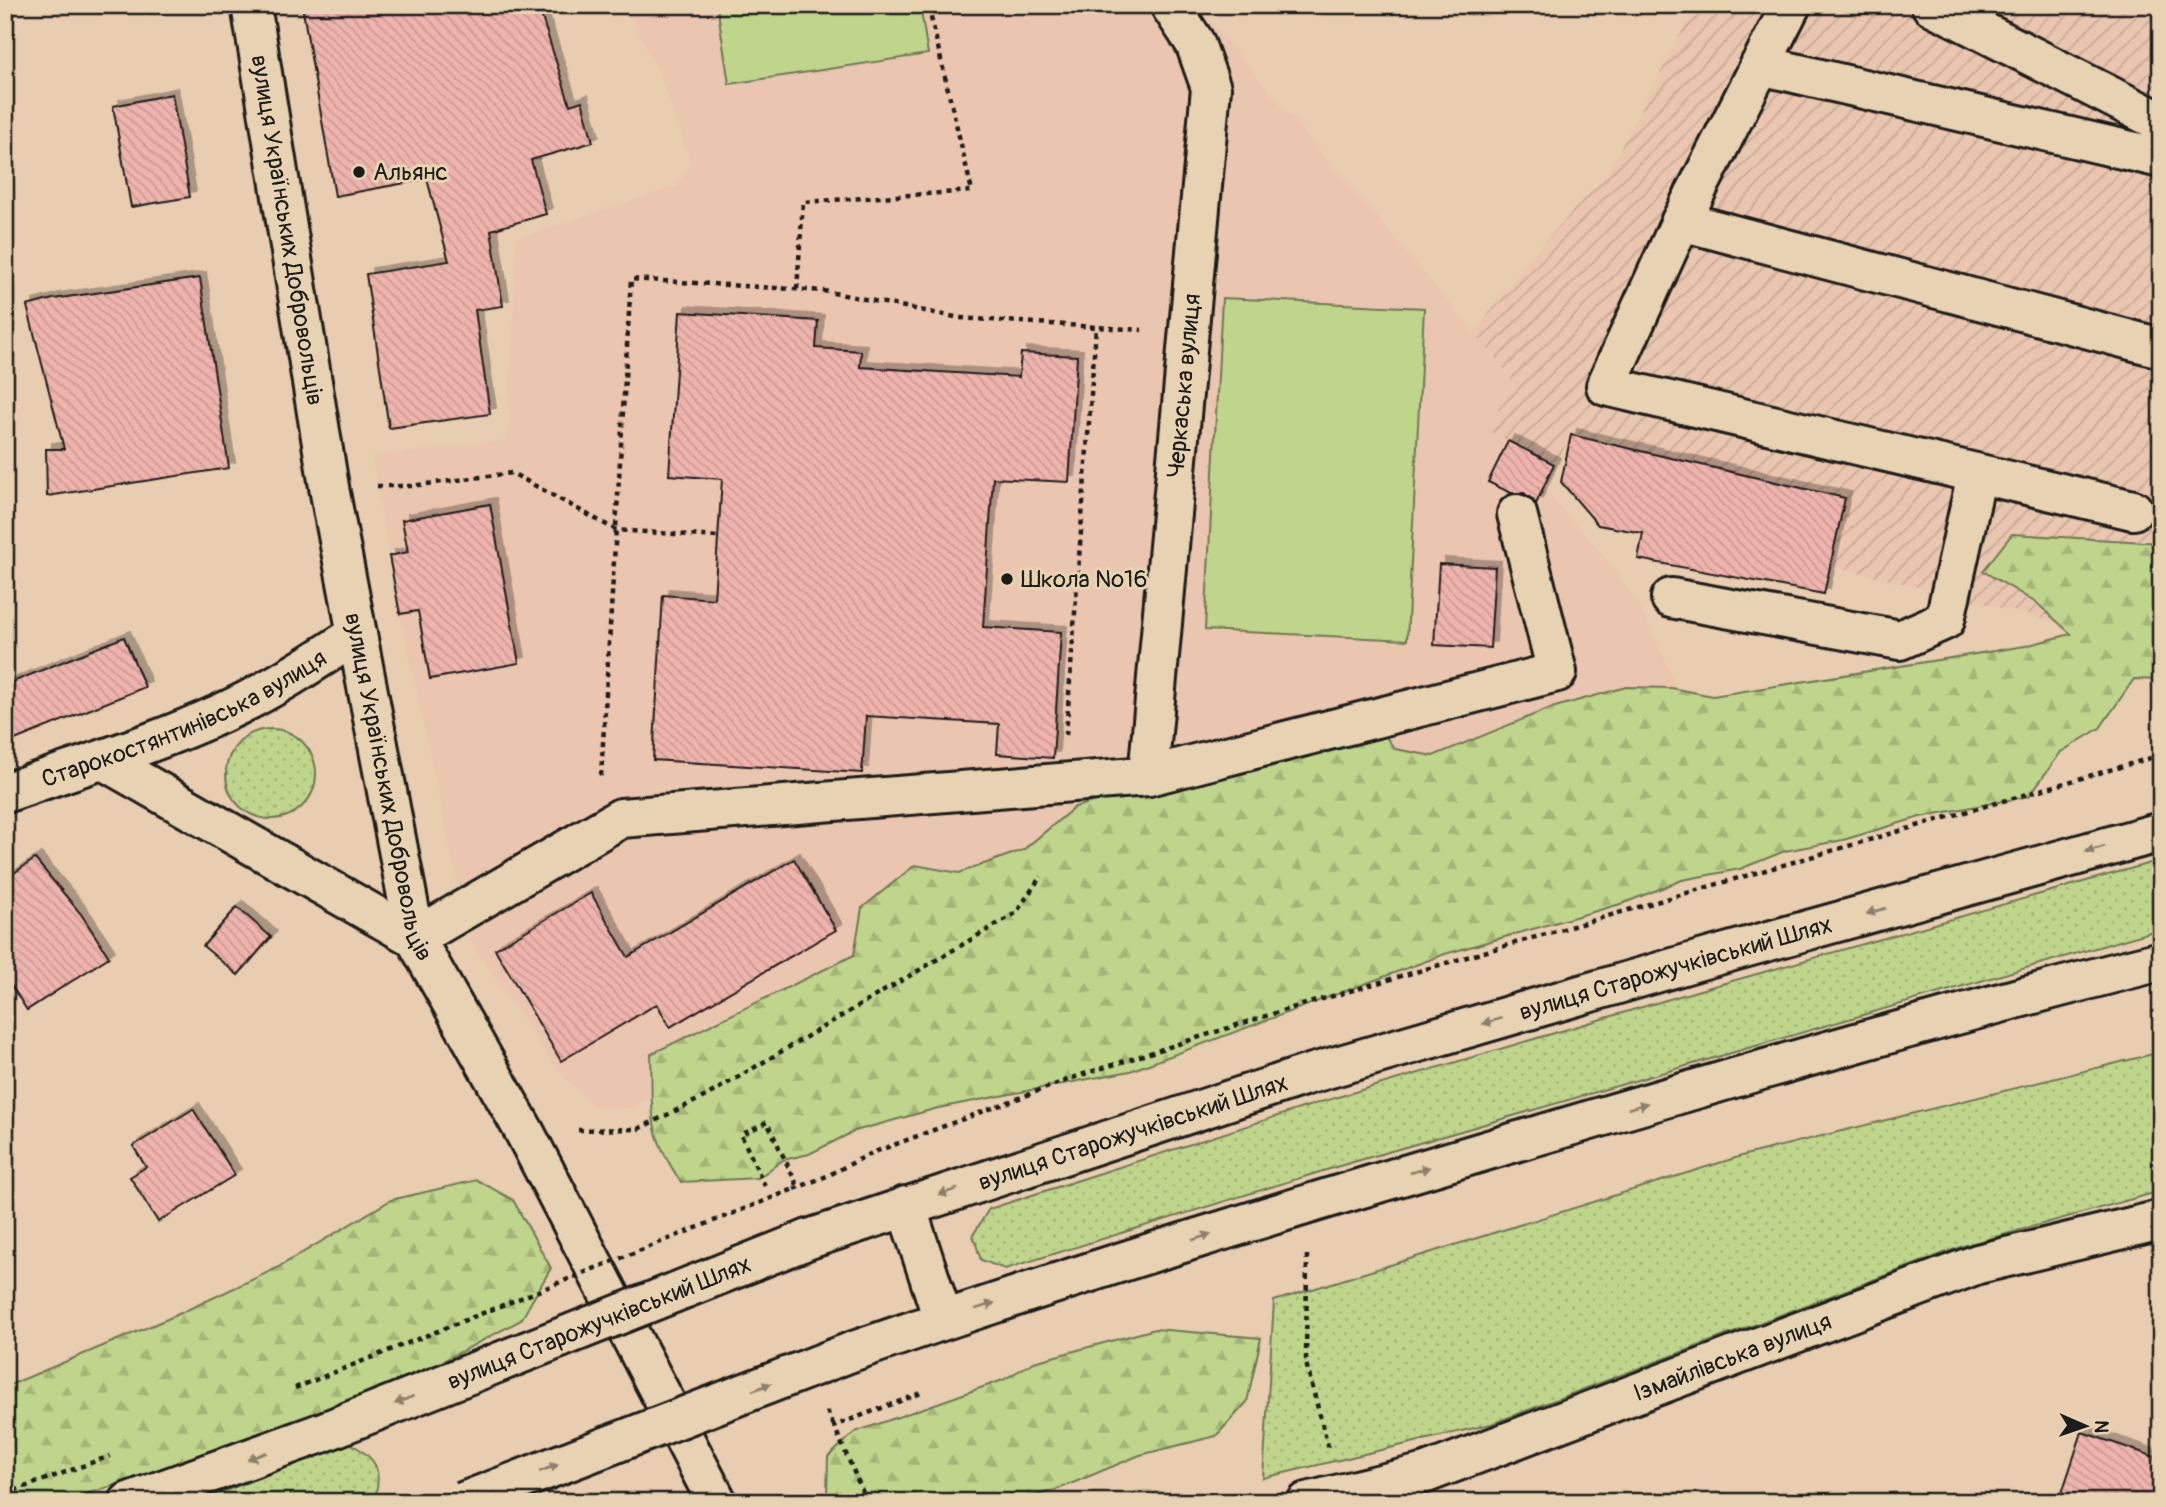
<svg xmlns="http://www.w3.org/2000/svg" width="2166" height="1507" viewBox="0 0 2166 1507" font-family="Pangolin,sans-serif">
<defs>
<pattern id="industrial-furrows" width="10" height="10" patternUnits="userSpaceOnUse" patternTransform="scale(1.75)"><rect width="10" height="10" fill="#eac5af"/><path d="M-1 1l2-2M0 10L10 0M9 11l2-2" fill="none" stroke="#c8a996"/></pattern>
<pattern id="grass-dots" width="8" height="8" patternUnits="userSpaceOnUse" patternTransform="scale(1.75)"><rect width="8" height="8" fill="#bfd58b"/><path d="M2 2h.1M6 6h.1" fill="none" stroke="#a4b677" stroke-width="1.8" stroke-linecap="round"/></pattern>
<pattern id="forest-firs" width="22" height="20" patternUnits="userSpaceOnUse" patternTransform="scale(1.75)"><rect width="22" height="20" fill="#bfd58b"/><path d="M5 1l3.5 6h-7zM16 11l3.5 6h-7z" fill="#a4b677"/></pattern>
<pattern id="building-back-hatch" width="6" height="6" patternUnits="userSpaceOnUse" patternTransform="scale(1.75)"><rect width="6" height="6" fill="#eeb3ac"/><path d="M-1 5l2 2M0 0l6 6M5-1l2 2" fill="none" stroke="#cc9993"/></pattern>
<filter id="shadow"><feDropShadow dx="6" dy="-6" stdDeviation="0" flood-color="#0004"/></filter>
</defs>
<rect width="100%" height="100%" fill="#e8cdb0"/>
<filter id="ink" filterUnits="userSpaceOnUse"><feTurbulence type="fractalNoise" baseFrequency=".0143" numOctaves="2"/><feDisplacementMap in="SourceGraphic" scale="14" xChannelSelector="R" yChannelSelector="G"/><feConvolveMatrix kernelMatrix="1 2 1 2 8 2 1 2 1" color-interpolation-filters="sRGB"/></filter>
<g filter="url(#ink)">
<!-- built -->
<polygon fill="#eac5af" points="626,5 1196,5 1512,377 1489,431 1555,464 1543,489 1598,549 1638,602 1681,696 1096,845 631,1108 592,1105 555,1066 470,940 400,614 372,457 508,440 517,238 678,186 691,162 664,84"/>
<!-- industrial -->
<polygon fill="url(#industrial-furrows)" points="1696,5 2161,5 2161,620 2116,637 1830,565 1845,498 1572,435 1555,464 1489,431 1512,377 1474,333 1540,247 1607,174"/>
<!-- grass -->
<g fill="url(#grass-dots)" stroke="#6e7854" stroke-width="2">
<circle cx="271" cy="774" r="45"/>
<polygon points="2161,860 2161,929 1336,1167 1005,1269 981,1260 973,1235 989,1209 1321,1102 1700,990"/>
<polygon points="2161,1052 2161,1191 1963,1246 1491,1424 1263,1478 1274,1301 1745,1155"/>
<path d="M350 1443C377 1459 382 1468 375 1499L368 1502H196Z"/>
</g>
<!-- forest -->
<g fill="url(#forest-firs)" stroke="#6e7854" stroke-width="2">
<path d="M2012 534 2161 543V680L2134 679 2100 728 2061 752 2029 796 1920 817 1843 840 1785 851 1740 869 1682 880 1624 903 1445 954 1130 1071 938 1108 855 1131 809 1154 783 1160 758 1178 681 1182C646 1130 653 1114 651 1054L854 955 862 908 915 865 959 873 1023 850 1075 807 1268 750 1327 708 1370 716 1395 749 1433 756 1548 709 1626 687 1671 688 1713 696 2025 646 2071 634 2038 604 1983 571Z"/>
<polygon points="477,1180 513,1200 551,1268 521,1320 400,1384 211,1455 61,1502 5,1502 5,1387 172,1317 275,1269 391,1200"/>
<polygon points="1155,1329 1261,1338 1247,1402 1216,1436 1140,1455 1056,1490 1010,1502 838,1502 827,1495 828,1457 855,1432 1003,1380 1034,1362"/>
</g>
<!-- green -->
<g fill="#bfd58b" stroke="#6e7854" stroke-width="2">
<polygon points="717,5 920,5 928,54 729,84"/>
<polygon points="1222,298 1424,308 1407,640 1205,630"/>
</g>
<!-- building -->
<g fill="url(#building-back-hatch)" stroke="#1c1c1c" stroke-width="2" filter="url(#shadow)">
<polygon points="302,5 538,5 570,105 582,101 593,142 531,160 546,214 491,230 503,306 475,310 490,414 389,428 366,274 449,261 427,179 335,196"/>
<polygon points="172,94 190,197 131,207 113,106"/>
<polygon points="200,278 229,468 47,496 46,449 64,449 27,306 53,299"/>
<polygon points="680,312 818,321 816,348 861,351 860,367 1019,377 1021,353 1077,356 1069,482 993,478 983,627 1061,632 1053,758 997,754 999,724 866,716 862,773 653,760 663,595 714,599 722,479 669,475"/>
<polygon points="1571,435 1845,498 1824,594 1638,559 1643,533 1598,525 1561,482"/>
<polygon points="1508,441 1554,464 1536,504 1524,493 1511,493 1488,482"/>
<polygon points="490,504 519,663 430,679 418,611 400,614 389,556 408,552 402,520"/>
<polygon points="1439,564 1495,567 1490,648 1434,645"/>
<polygon points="124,637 145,687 5,744 5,685"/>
<polygon points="35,859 81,914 109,957 27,1010 5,976 5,879"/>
<polygon points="794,859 836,930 670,1027 657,1004 561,1061 495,949 591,893 628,957"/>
<polygon points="237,907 271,937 238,975 203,946"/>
<polygon points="193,1109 235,1175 158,1222 130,1177 146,1167 133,1146"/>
<polygon points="2082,1432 2161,1459 2161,1502 2059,1502"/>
</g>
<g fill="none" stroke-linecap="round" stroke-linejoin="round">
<!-- minor casing -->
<g stroke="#1c1c1c" stroke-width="44">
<g id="minor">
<path id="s1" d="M251 5 330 493 415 938 524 1131 717 1502"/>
<polyline points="1791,5 1681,221 1606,386 2133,510"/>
<polyline points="1931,5 2161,122"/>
<polyline points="1760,65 2161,158"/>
<polyline points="1681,221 2161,348"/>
<polyline points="1671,598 1900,640 1945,620 1977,474"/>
<polyline points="103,760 415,938 621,818 1148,776 1557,672 1517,514"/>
<path id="s2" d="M1148 776 1211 88 1195 43 1170 5"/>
<path id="s3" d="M5 793C78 767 152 745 222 713 270 691 313 663 357 634"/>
<path id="s4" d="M1307 1502 1426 1473 1978 1264 2161 1220"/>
</g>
</g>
<!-- major casing -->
<g stroke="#1c1c1c" stroke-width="44">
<g id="major">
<polyline points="906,1206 943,1319"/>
<path id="s5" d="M809 1239 1306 1075 1697 961 2161 832"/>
<path d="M851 1352C1080 1272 1313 1202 1546 1133 1750 1073 1954 1013 2161 961"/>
<polyline points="129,1502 321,1433"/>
</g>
</g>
<!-- path -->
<g stroke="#1c1c1c" stroke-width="4.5" stroke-dasharray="5 5" stroke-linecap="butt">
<polyline points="797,289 803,202 972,191 928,5"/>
<polyline points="377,486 411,486 512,473 616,530 718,537"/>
<polyline points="1066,735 1096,327"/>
<polyline points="601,776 631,279 824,291 960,318 1142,330"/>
<polyline points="578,1130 638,1129 706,1096 1016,913 1041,876"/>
<polyline points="765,1186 741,1135 767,1122 798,1187"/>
<polyline points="794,1189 827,1176 872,1153 1078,1076 1278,1012 2161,755"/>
<polyline points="1307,1255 1306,1363 1329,1450"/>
<polyline points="827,1411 834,1426"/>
<polyline points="5,1494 110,1456"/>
<polyline points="867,1502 834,1426 924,1392"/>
</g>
<!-- minor -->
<use href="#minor" stroke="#e7d3b1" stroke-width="38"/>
<!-- major -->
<use href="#major" stroke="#e7d3b1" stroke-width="38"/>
<!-- major-bridge casing -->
<g stroke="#1c1c1c" stroke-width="44" stroke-linecap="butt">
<g id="major-bridge">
<path id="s6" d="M321 1433 809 1239"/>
<polyline points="463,1502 851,1352"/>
</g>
</g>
<!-- path-bridge -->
<polyline stroke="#1c1c1c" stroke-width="4.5" stroke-dasharray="5 5" stroke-linecap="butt" points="295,1388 794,1189"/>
<!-- major-bridge -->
<use href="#major-bridge" stroke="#e7d3b1" stroke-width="38"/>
</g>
<!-- one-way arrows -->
<defs><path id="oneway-solid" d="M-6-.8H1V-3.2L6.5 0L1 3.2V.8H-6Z" transform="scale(1.75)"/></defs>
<g fill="#8c816e">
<use href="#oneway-solid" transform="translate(2095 849) rotate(164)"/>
<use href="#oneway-solid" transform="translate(1876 911) rotate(164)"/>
<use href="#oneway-solid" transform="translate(1492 1021) rotate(164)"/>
<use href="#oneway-solid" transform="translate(1638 1106) rotate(-16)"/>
<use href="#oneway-solid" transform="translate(1420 1170) rotate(-16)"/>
<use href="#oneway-solid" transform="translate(948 1192) rotate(162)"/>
<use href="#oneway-solid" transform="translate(1202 1237) rotate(-18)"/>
<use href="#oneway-solid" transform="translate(985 1306) rotate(-18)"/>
<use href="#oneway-solid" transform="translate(762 1387) rotate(-21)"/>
<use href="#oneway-solid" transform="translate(404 1400) rotate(158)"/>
<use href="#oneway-solid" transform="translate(257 1456) rotate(160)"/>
<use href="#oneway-solid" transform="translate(549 1468) rotate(-21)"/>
</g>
</g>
<!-- markers -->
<g fill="#1c1c1c" stroke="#e7d3b1" stroke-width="2.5">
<circle cx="359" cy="172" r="7"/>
<circle cx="1007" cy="579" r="7"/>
</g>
<g text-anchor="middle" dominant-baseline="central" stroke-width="6" stroke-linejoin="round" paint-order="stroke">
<!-- poi labels -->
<g font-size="24" fill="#1c1c1c" stroke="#e7d3b1" text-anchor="start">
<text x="373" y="172">Альянс</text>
<text x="1021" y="579">Школа №16</text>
</g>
<!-- street labels -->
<g font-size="24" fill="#1c1c1c" stroke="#e7d3b1">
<text stroke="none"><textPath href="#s1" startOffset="228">вулиця Українських Добровольців</textPath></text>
<text stroke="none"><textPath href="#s2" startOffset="392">Черкаська вулиця</textPath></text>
<text stroke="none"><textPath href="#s3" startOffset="194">Старокостянтинівська вулиця</textPath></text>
<text stroke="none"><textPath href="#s1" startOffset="794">вулиця Українських Добровольців</textPath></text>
<text stroke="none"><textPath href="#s5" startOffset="908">вулиця Старожучківський Шлях</textPath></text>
<text stroke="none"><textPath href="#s5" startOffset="341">вулиця Старожучківський Шлях</textPath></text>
<text stroke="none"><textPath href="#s6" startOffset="299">вулиця Старожучківський Шлях</textPath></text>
<text stroke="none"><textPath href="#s4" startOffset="450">Ізмайлівська вулиця</textPath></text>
</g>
</g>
<!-- margin -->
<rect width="2166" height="1507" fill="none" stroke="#e7d3b1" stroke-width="28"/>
<rect x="14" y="14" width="2138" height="1479" fill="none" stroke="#1c1c1c" stroke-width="2.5" filter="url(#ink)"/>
<!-- north arrow -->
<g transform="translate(2085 1426) rotate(92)" stroke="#e7d3b1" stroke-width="5" paint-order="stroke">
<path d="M0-5L12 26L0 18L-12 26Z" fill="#1c1c1c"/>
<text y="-10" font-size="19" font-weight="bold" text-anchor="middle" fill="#1c1c1c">N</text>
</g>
</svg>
